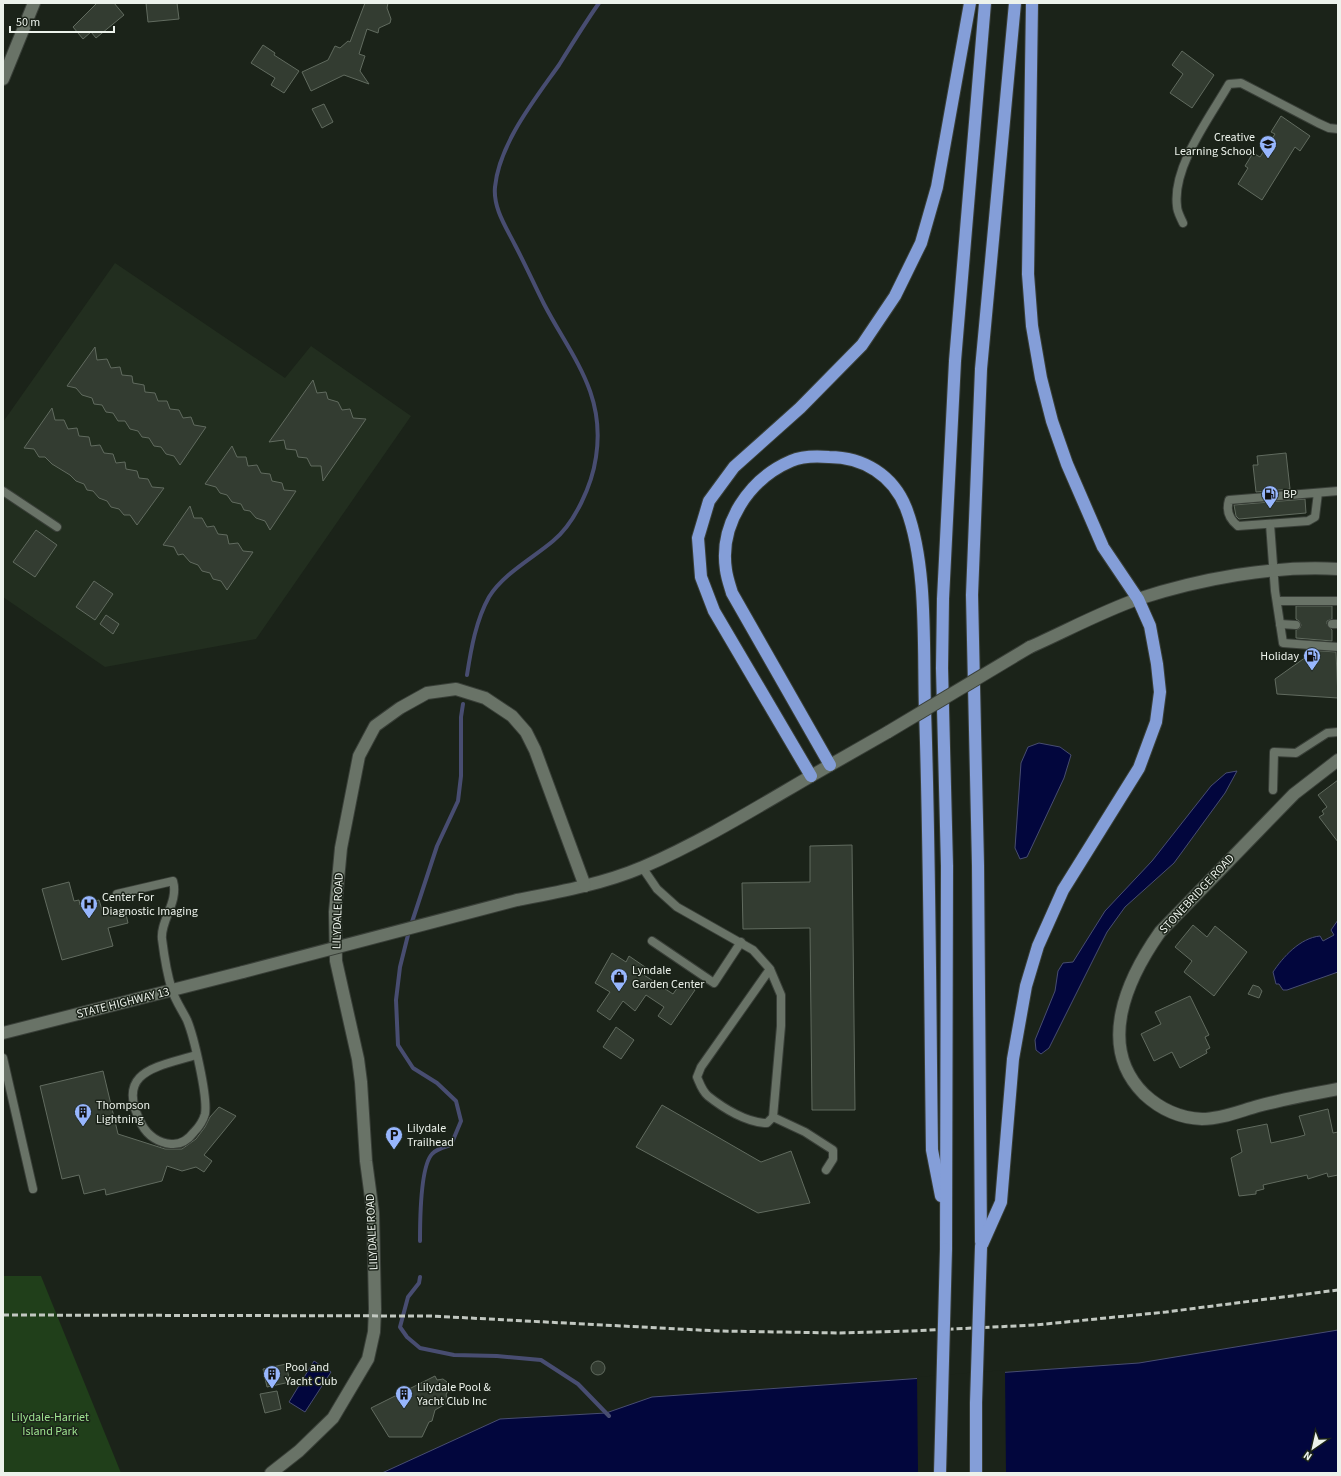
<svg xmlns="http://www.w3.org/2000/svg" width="1341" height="1476" viewBox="0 0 1341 1476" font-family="'Source Sans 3',sans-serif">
<rect width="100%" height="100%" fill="#1b2319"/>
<!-- built -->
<polygon fill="#222e1f" points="115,263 285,378 311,346 411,416 256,639 105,667 3,597 3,422"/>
<!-- green -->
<polygon fill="#203f1a" points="3,1276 41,1276 121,1473 3,1473"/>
<!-- water -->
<g fill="#02063d" stroke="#484d71">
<polygon points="1039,743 1060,747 1071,755 1064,778 1027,857 1020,859 1015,848 1021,763 1028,747"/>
<polygon points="1237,771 1225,793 1174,863 1125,907 1107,932 1049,1048 1041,1054 1036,1050 1035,1040 1055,991 1058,971 1063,963 1073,962 1105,911 1152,861 1211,786 1226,773"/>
<path d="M1338 920V972L1287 990H1283L1279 984H1276L1273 972C1283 957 1300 938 1320 936L1323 941 1334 935 1331 930Z"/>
<polygon points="1338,1330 1338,1473 382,1473 500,1419 606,1413 652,1397 1139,1363"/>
<polygon points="314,1361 331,1372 305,1412 289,1402"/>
</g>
<!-- pier -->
<polygon fill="#1b2319" points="1005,1370 1006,1473 918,1473 917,1377"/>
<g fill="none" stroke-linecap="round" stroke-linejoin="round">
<!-- stream -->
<g stroke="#484d71" stroke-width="4">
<path d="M467 675C471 649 476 620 489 597 503 574 533 558 553 541 575 523 592 485 596 457 606 393 571 356 544 304 534 284 525 264 515 245 506 227 493 208 495 187 499 144 535 99 559 65 572 44 585 23 599 3"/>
<polyline points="411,925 437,846 458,801 461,776 461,717 463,704"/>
<path d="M409 931 400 967 396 1000 398 1045 413 1068 437 1083 456 1101 461 1121 451 1145C445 1147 436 1149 432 1154 420 1167 420 1223 420 1241"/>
<polyline points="420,1277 419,1283 408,1297 400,1327 407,1337 420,1348 454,1355 497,1356 541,1360 578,1384 609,1416"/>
</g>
</g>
<!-- building -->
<g fill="#333c31" stroke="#616b5f">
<polygon points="97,3 114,3 124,15 96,38 91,32 83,39 73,27"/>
<polygon points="146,3 177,3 179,19 148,22"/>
<polygon points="365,3 388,3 387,8 391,19 390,23 379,28 378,33 367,29 359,54 365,56 360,71 369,84 344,75 311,91 302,72 328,60 335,46 340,48 348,41 350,42"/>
<polygon points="263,45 275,53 274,55 299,71 284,93 271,85 275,78 251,63"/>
<polygon points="1182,51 1214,75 1192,108 1170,93 1183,74 1172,65"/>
<polygon points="324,104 333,122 322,128 312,109"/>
<polygon points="1281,116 1310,136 1300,151 1295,147 1262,200 1238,184 1248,168 1245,166 1253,153 1260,157 1275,134 1271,132"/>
<polygon points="95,347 97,360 107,359 111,368 120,367 122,375 132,376 133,383 144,385 145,392 155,393 158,401 167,401 170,409 179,410 183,418 191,417 194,425 206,427 180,465 174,456 166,454 161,447 154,446 149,438 142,437 138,431 130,429 125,421 118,421 113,413 106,412 102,405 94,404 92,398 82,395 76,388 67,386"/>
<polygon points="313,380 317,393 326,392 328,399 338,402 342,410 350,409 353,418 366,419 323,481 321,466 311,466 307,458 298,457 296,450 286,449 284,440 269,442"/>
<polygon points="52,408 55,420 64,420 68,429 77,428 79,436 89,437 91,446 100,445 104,453 113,454 116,463 125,462 126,469 137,471 139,478 148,479 152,487 164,488 137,525 130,515 124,515 119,509 111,507 107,501 99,498 93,491 87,490 84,484 76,481 70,475 52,464 45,457 39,457 34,449 24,448"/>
<polygon points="232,446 237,457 246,457 248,466 257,465 261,473 270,474 272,481 282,483 284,490 296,491 270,530 265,521 256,518 250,511 244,510 241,504 232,502 227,495 220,493 216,487 205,484"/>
<polygon points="1286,453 1290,489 1256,492 1253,465 1258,465 1257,456"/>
<polygon points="1305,499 1306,513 1239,519 1236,516 1234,505"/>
<polygon points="190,506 194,518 202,518 207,527 214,526 218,534 227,535 229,544 238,543 243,551 253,552 227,590 221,581 213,579 210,573 202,571 198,565 190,562 183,554 178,555 174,547 163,545"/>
<polygon points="36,530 57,545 35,577 13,562"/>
<polygon points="94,581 113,594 95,620 76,607"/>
<polygon points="1296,606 1332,606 1332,619 1327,621 1327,624 1332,630 1332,641 1296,638 1296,630 1300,628 1301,625 1299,621 1296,619"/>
<polygon points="106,615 119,624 113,634 100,624"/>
<polygon points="1307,650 1336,652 1338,698 1277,694 1275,679 1306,657"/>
<polygon points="1338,780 1338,842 1319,817 1324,814 1322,811 1327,807 1318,795"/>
<polygon points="852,845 855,1110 812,1110 810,928 743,929 742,883 810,882 810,846"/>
<polygon points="69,882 74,901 79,900 80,905 99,900 104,916 125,910 128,923 108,928 113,946 62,960 42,889"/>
<polygon points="1193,925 1207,937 1215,926 1247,952 1214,996 1184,972 1192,961 1175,947"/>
<polygon points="612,953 626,962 629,956 648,969 644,975 673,994 682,981 695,990 671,1025 658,1016 664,1007 646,995 635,1011 623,1001 610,1020 597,1011 610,992 595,983"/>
<polygon points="1253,985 1259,987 1262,991 1259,998 1248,994"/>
<polygon points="1190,996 1209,1035 1205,1037 1210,1048 1206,1050 1207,1053 1180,1068 1172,1052 1154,1061 1141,1034 1161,1024 1155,1012"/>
<polygon points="616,1027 634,1040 621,1059 603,1047"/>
<polygon points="103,1071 118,1134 165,1149 182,1149 196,1139 205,1127 210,1117 219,1107 236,1116 204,1155 212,1161 204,1172 196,1167 182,1171 167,1166 162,1181 106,1195 105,1189 84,1194 79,1175 62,1179 40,1086"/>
<polygon points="662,1105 761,1162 791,1151 810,1203 758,1213 636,1147"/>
<polygon points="1328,1109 1333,1133 1338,1132 1338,1175 1328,1177 1327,1173 1308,1179 1307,1175 1263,1185 1264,1189 1256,1191 1256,1194 1239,1196 1231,1158 1242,1152 1237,1130 1267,1124 1271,1143 1298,1137 1305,1135 1299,1116"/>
<circle cx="598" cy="1368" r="7"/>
<polygon points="286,1364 290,1382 267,1387 263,1369"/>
<polygon points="435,1376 437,1380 443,1379 447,1382 450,1386 446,1395 449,1402 435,1410 432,1421 429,1422 422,1437 389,1437 371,1408"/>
<polygon points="277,1391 281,1409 265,1413 260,1394"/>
</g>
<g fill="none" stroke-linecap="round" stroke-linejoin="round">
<!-- service casing -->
<g stroke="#393f38" stroke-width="10">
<g id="service">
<path d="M1183 223C1181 218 1177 212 1177 206 1172 167 1210 117 1229 84L1241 83 1318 123 1329 128 1338 129"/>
<polyline points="3,491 57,527"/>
<path d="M1318 493 1315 517 1308 521 1238 526C1229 519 1226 510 1229 500L1338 491"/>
<polyline points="1270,524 1275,591 1283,643 1338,647"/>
<polyline points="1277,601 1338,601"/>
<polyline points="1280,624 1296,625"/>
<polyline points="1332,624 1338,624"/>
<polyline points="1273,790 1274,752 1296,753 1327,733 1338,732"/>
<path d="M642 867 657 889 677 907 753 950 770 969 781 995V1026L773 1117 767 1123C747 1123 723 1108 708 1096 702 1091 700 1084 697 1077L701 1067 770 969"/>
<path d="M117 894 173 881C179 902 160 921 162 939 164 955 167 974 172 990 175 1000 182 1010 187 1020 194 1037 208 1097 205 1114 203 1121 199 1127 194 1132 188 1140 181 1145 171 1144 159 1143 148 1136 142 1125 113 1071 157 1067 196 1055"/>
<polyline points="652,941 714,983 741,942"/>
<polyline points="3,1058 33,1189"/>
<polyline points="773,1117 805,1132 833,1150 833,1159 826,1170"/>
</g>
</g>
<!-- minor casing -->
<g stroke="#393f38" stroke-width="14">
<g id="minor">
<polyline points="3,79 34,3"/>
<path d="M1338 760 1294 794 1160 932C1127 979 1096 1046 1144 1094 1160 1109 1180 1118 1202 1119 1221 1119 1240 1111 1258 1106 1284 1099 1311 1094 1338 1089"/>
</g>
</g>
<!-- tertiary casing -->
<g stroke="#393f38" stroke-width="14">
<g id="tertiary">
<path d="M517 900C559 892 603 884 643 867 701 842 756 808 811 776"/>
<polyline points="3,1033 243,972"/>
<polyline points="271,1473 299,1451 333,1418 368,1359 374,1332 375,1309 373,1213 366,1161 361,1082 358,1059 336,961 335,912 341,848 359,756 375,726 400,708 427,693 456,689 485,698 512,716 526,732 535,750 585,886"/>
</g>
</g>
<!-- secondary casing -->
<g stroke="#393f38" stroke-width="14">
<g id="secondary">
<path d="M1030 647C1064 632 1103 611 1138 599 1199 579 1274 565 1338 569"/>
<polyline points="811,776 888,732"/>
</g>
</g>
<!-- motorway casing -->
<g stroke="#393f38" stroke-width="14">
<g id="motorway">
<path d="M830 765 732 593C730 586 727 578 726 570 719 524 749 479 791 461 802 456 817 456 829 457 863 457 893 475 906 508 928 565 923 649 925 710 930 856 930 1003 932 1150L941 1196"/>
<polyline points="811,776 714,611 701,577 698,538 709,501 734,467 800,408 862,345 895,296 921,243 937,187 970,3"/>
<polyline points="981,1242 978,865 972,595 981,369 1015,3"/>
<polyline points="981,1247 1001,1202 1013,1059 1026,986 1038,946 1063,890 1139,768 1156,722 1160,692 1157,664 1150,626 1138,599 1103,547 1067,464 1052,421 1041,378 1032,326 1028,274 1032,3"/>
<polyline points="946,1249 947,866 942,668 943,599 955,361 985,3"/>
</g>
</g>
<!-- service -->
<use href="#service" stroke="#697367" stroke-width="8"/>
<!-- minor -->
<use href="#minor" stroke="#697367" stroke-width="12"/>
<!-- tertiary -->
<use href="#tertiary" stroke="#697367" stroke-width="12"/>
<!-- secondary -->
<use href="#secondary" stroke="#697367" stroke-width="12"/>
<!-- motorway -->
<use href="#motorway" stroke="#849ed8" stroke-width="12"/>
<!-- rail -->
<polyline stroke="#c1c7c0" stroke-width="3" stroke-dasharray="6 3" stroke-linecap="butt" points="3,1315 431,1316 718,1331 840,1333 911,1331 1036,1325 1166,1312 1338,1290"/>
<!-- tertiary-bridge casing -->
<g stroke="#393f38" stroke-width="14" stroke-linecap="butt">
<polyline id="tertiary-bridge" points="243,972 517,900"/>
</g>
<!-- secondary-bridge casing -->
<g stroke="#393f38" stroke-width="14" stroke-linecap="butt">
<polyline id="secondary-bridge" points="888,732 1030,647"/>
</g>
<!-- motorway-bridge casing -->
<g stroke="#393f38" stroke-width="14" stroke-linecap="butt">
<g id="motorway-bridge">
<polyline points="940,1473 946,1249"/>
<polyline points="976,1473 976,1403 981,1247"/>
</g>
</g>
<!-- tertiary-bridge -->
<use href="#tertiary-bridge" stroke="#697367" stroke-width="12"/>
<!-- secondary-bridge -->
<use href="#secondary-bridge" stroke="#697367" stroke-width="12"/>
<!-- motorway-bridge -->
<use href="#motorway-bridge" stroke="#849ed8" stroke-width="12"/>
</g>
<!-- icons -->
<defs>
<g id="school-pin" transform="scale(0.9)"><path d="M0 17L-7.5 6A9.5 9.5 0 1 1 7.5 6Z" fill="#97b6fd" stroke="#1b2319"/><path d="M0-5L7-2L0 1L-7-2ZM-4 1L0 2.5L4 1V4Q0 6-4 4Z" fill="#111"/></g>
<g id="fuel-pin" transform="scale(0.9)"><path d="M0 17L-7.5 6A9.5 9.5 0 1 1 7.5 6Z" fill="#97b6fd" stroke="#1b2319"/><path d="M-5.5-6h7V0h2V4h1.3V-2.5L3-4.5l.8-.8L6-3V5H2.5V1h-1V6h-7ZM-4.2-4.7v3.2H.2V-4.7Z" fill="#111"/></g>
<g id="hospital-pin" transform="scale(0.9)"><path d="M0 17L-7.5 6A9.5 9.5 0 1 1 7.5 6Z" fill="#97b6fd" stroke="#1b2319"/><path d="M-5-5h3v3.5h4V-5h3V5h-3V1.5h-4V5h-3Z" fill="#111"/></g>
<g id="shop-pin" transform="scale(0.9)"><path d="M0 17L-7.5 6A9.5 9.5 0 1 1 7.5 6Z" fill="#97b6fd" stroke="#1b2319"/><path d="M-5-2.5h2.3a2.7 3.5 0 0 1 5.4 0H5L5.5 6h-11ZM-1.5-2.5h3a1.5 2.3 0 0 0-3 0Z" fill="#111"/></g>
<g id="building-pin" transform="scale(0.9)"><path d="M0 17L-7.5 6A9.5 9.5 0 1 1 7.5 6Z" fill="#97b6fd" stroke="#1b2319"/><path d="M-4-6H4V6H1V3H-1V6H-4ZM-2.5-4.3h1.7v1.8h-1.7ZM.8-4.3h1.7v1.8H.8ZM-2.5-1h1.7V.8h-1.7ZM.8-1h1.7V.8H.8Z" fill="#111"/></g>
<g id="parking-pin" transform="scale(0.9)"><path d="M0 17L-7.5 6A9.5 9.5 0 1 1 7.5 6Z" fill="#97b6fd" stroke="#1b2319"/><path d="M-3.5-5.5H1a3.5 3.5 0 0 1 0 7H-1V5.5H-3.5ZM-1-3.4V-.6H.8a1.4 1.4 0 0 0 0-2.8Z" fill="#111"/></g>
</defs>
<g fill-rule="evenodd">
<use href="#school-pin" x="1268" y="144"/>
<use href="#fuel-pin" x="1270" y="494"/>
<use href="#fuel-pin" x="1312" y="656"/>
<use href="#hospital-pin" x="89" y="904"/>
<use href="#shop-pin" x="619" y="977"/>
<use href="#building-pin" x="83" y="1112"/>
<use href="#parking-pin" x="394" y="1135"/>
<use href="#building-pin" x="272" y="1374"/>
<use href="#building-pin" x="404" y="1394"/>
</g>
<g text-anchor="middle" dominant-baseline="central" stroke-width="3" stroke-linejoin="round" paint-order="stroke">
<!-- poi labels -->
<g font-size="12" fill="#ecf2eb" stroke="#1b2319" text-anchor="start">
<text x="1255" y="137" text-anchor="end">Creative<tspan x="1255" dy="14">Learning School</tspan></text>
<text x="1283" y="494">BP</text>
<text x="1299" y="656" text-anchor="end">Holiday</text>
<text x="102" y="897">Center For<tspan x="102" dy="14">Diagnostic Imaging</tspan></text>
<text x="632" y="970">Lyndale<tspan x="632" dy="14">Garden Center</tspan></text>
<text x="96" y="1105">Thompson<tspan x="96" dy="14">Lightning</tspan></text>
<text x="407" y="1128">Lilydale<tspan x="407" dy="14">Trailhead</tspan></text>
<text x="285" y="1367">Pool and<tspan x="285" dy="14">Yacht Club</tspan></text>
<text x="417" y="1387">Lilydale Pool &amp;<tspan x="417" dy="14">Yacht Club Inc</tspan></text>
</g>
<!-- street labels -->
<g font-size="12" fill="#ecf2eb" stroke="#1b2319">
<text transform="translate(1197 894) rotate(-47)">STONEBRIDGE ROAD</text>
<text transform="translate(338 911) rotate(-88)">LILYDALE ROAD</text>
<text transform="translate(123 1003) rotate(-14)">STATE HIGHWAY 13</text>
<text transform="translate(372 1232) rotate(-93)">LILYDALE ROAD</text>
</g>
<!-- park labels -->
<g font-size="12" fill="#9fe591" stroke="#1b2319">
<text x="50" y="1417">Lilydale-Harriet<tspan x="50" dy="14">Island Park</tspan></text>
</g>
</g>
<!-- border -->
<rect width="1341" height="1476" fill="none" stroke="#ecf2eb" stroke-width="8"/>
<!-- north arrow -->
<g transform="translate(1313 1448) rotate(214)" stroke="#1b2319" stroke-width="3" paint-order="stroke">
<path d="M0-3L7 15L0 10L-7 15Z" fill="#ecf2eb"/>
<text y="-6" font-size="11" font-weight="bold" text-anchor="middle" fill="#ecf2eb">N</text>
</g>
<!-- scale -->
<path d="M10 26v6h104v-6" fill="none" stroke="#ecf2eb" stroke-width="2"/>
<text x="16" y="26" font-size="12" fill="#ecf2eb" stroke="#1b2319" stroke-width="3" paint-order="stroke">50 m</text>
</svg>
